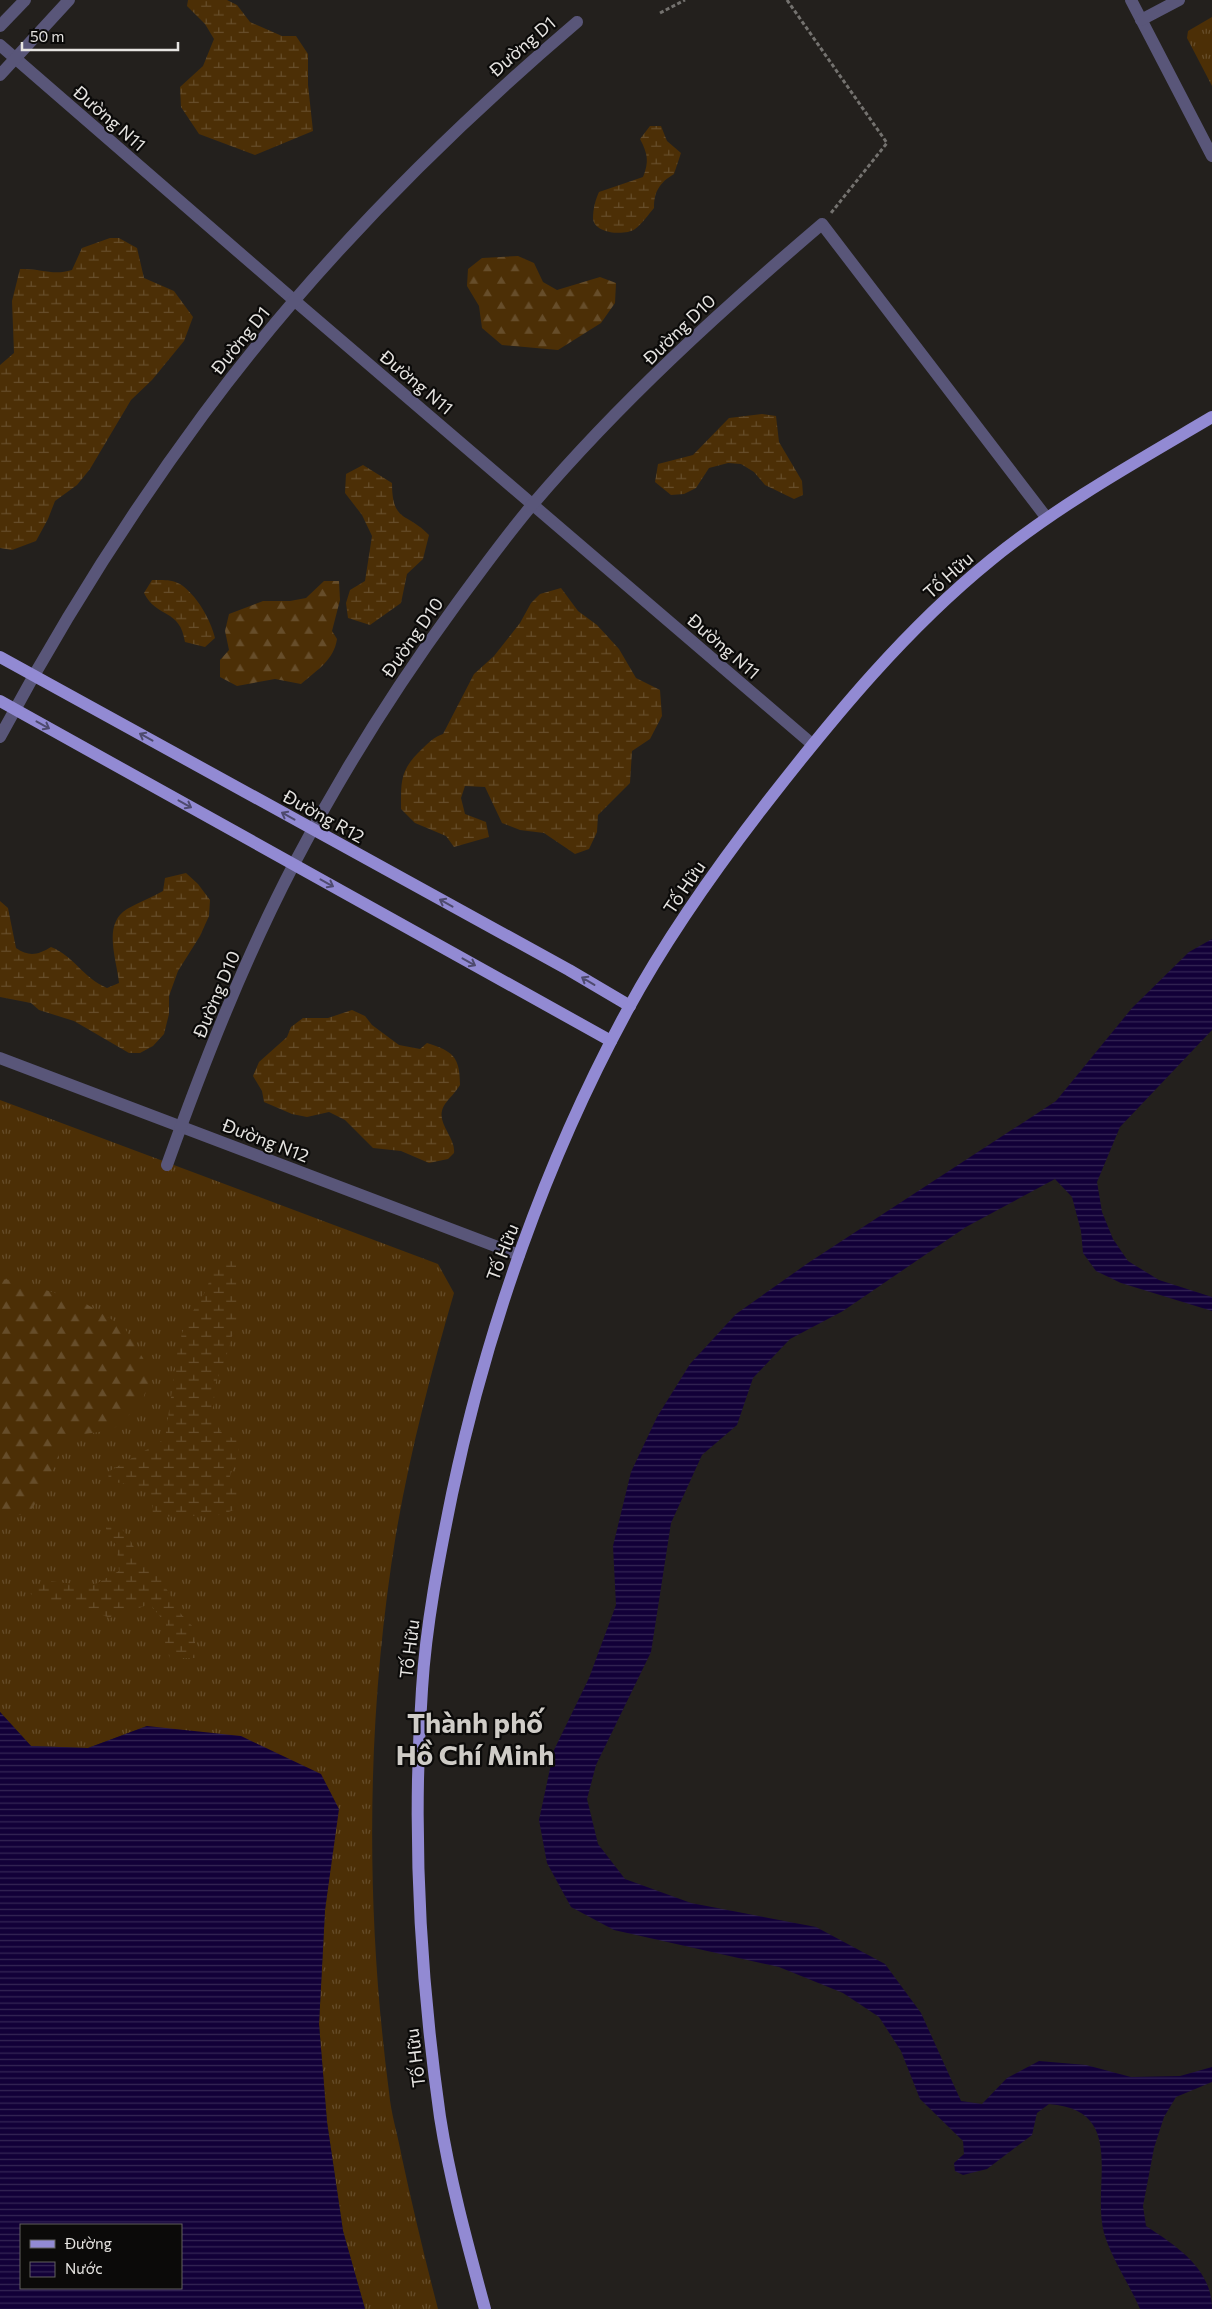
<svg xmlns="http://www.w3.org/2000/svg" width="1212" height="2309" viewBox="0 0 1212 2309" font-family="Commissioner,sans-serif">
<defs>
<pattern id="grass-tufts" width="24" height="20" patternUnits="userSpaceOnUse" patternTransform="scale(1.25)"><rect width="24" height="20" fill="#4c2f06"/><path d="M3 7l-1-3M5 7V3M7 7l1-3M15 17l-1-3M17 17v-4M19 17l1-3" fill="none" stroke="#664d2a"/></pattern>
<pattern id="forest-firs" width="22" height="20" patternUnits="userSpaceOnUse" patternTransform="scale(1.25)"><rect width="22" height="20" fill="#4c2f06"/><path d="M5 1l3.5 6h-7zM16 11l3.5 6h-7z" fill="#664d2a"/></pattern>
<pattern id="wetland-marsh" width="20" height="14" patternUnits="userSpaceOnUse" patternTransform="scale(1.25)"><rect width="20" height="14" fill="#4c2f06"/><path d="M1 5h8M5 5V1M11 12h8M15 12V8" fill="none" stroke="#664d2a"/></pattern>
<pattern id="water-rules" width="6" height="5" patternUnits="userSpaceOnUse" patternTransform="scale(1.25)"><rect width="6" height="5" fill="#120038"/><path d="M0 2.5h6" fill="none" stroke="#342554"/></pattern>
</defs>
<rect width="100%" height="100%" fill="#23201d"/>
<!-- grass -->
<g fill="url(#grass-tufts)">
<polygon points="1212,17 1212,86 1187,38 1188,31"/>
<path d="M0 1100 438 1264 454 1293C431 1372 410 1452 396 1534 366 1718 365 1907 389 2092 391 2114 398 2136 402 2158 413 2209 425 2259 438 2309H365L343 2231 327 2122 319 2024 325 1910 331 1861 147 1726 88 1748 31 1746 0 1712Z"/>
</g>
<!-- forest -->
<g fill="url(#forest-firs)">
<polygon points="518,256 534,263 543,282 557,290 600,277 616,283 615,303 601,323 558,350 502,345 482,328 479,306 467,286 468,269 482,258"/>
<path d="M324 581H339L340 600 332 631 337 639C334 660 317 670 301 684L275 679 237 686 220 677V660L229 650 225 631 229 614 263 601H290L306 598Z"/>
<polygon points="0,1279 14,1280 83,1302 124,1327 149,1368 149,1382 141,1404 112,1430 59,1438 59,1458 30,1513 0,1518"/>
</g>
<!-- wetland -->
<g fill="url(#wetland-marsh)">
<polygon points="188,0 227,0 237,5 250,22 282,36 296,36 308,54 308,85 313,131 255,155 199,134 181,107 180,87 203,66 214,39 205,24 187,6"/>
<path d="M650 126H661L667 141 681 153 674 174C659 183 654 192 654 208 648 215 642 224 635 229 625 236 595 234 593 219 593 209 595 201 599 192L643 177C649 162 648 154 640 139Z"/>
<path d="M110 238H119L137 248 144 278 174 291 193 317 184 341 152 380 131 400 90 469 77 485 55 501 48 519 36 541 12 550 0 548V365L14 353 12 301 20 269C41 268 52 276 72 270L82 248Z"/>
<polygon points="762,414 776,416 779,442 802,481 803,495 794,499 765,485 754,472 741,464 728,463 709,468 696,488 684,494 671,495 655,482 658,464 693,455 729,418"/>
<path d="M363 465 392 483C392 523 407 512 429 535L423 559 407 574 401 603 370 625 348 618 346 603 350 590 365 581 372 536 362 515 345 493 346 474Z"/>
<path d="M152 580C161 580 172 579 180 584 196 594 211 620 215 638L205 647 185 642C180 608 157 619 144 593Z"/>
<path d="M561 588 578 611 597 625 619 649 636 678 660 690 662 716 650 739 632 751 630 783 598 815 597 832 589 849 575 854 544 833 520 830 502 823 485 787 465 786 461 798 465 814 486 822 489 837 454 847 446 836 415 823 401 809C401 781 400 770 421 750 428 743 434 737 443 734L474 674 494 656 520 623 531 603 540 594Z"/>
<path d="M186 873 198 884 210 900 209 916 200 936 178 971 169 996V1014L164 1034 153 1046 140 1053H129L74 1021 39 1010 31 1003 0 997V901L8 908 16 948C29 957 38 955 51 947 74 956 82 977 107 988L119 983C117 960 102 924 127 909 139 902 151 898 163 891L165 878Z"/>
<path d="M352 1010 365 1016 372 1025 399 1045 420 1049 427 1043C453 1051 460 1057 460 1085 456 1092 449 1098 445 1104 433 1122 456 1136 454 1153L448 1159 429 1163 401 1151 373 1148 345 1120 329 1112 307 1117 292 1114 264 1102 262 1091 253 1076 259 1062 287 1037 291 1027 303 1018H328Z"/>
<polygon points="236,1254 237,1317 228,1351 216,1382 212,1416 223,1435 239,1440 239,1450 229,1479 239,1491 234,1510 220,1515 153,1517 152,1496 138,1486 109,1481 108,1472 165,1439 178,1348 185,1324 207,1289 214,1262"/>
<path d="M110 1520C128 1532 135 1544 138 1564L157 1572 180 1613 195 1629V1658H170L165 1647 166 1624 150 1604 110 1618 66 1601H44L27 1592 48 1581 92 1586 119 1571 117 1547 106 1529Z"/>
</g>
<!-- water -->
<g fill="url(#water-rules)" fill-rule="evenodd">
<path d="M1212 939V1030L1120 1127 1097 1182 1102 1212 1113 1239 1128 1261 1159 1280 1212 1297V1311L1121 1283 1096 1271 1083 1253 1081 1231 1072 1197 1055 1179 966 1227 843 1311 790 1339 753 1378 737 1425 702 1455 671 1523 651 1652 596 1765 587 1799 598 1844 625 1879 691 1903 816 1927 885 1964 921 2013 961 2101 982 2104 1007 2078 1039 2061 1086 2065 1131 2077 1180 2076 1212 2067V2082L1176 2097 1164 2117 1154 2148 1143 2206 1146 2226C1176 2246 1212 2268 1212 2309H1140C1129 2283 1112 2260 1104 2233 1091 2184 1128 2110 1049 2104L1037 2113 1032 2135 987 2169 963 2175 955 2171 954 2163 964 2154 963 2141 920 2099 901 2051 879 2017 843 1993 779 1967 614 1930 571 1907 547 1863 539 1820 554 1750 589 1678 616 1605 613 1546 631 1472 657 1417 690 1364 736 1314 808 1263 1056 1101 1132 1008 1189 952Z"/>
<path d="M0 1712 31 1746 88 1748 147 1726 241 1736 321 1774 339 1809 325 1910 319 2024 327 2122 343 2231 365 2309H0ZM21 2225H181V2288H21Z"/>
</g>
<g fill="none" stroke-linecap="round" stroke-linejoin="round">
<!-- path -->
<g stroke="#74726f" stroke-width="3" stroke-dasharray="4 2.5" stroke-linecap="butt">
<polyline points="787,0 887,143 831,213"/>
<polyline points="660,13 685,0"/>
</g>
<!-- minor -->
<g stroke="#595679" stroke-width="12">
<polyline points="1131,0 1212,156"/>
<polyline points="1141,20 1179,0"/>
<polyline points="0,26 25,0"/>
<polyline points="0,45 295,301 812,744"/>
<polyline points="0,75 69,0"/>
<path d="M0 737C60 625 127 518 203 415 309 271 441 138 577 22"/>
<polyline points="0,1058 519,1255"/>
<path d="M167 1165C204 1062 244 960 294 864 341 774 395 688 455 606 480 572 505 537 533 504 620 402 720 311 822 224L1046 517"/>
</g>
<!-- major -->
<g stroke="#928ad3" stroke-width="12">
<polyline points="0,657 569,970 630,1006"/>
<polyline points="0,701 611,1041"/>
<path d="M485 2309C468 2246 450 2181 440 2117 420 1976 412 1831 422 1689 426 1624 439 1558 452 1494 487 1328 546 1160 627 1011 667 937 716 868 768 801 835 715 906 629 991 560 1060 504 1136 462 1212 417"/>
</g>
</g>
<!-- one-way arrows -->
<defs><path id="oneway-shaft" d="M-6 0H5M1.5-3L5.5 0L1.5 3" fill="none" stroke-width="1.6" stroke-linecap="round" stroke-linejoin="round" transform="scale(1.25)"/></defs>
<g stroke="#4e4a6e">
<use href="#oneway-shaft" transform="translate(43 725) rotate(29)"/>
<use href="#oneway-shaft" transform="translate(146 737) rotate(-151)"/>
<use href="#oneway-shaft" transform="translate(185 804) rotate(29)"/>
<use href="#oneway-shaft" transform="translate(288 816) rotate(-151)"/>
<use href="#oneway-shaft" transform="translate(327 883) rotate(29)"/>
<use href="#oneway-shaft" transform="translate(446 903) rotate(-151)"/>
<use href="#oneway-shaft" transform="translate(469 962) rotate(29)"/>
<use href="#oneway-shaft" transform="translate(588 981) rotate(-149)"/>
</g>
<g text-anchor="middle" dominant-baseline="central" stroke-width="4.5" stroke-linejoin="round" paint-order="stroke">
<!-- street labels -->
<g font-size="18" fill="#e6e4e1" stroke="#0b0a09">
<text transform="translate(522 46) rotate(-41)">Đường D1</text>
<text transform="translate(110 118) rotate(41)">Đường N11</text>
<text transform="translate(679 329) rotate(-44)">Đường D10</text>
<text transform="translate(240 340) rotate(-51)">Đường D1</text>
<text transform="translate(417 382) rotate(40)">Đường N11</text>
<text transform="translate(948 575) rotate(-42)">Tố Hữu</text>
<text transform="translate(412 637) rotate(-55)">Đường D10</text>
<text transform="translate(724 646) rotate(41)">Đường N11</text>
<text transform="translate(324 816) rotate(29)">Đường R12</text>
<text transform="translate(684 887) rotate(-56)">Tố Hữu</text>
<text transform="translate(216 994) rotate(-67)">Đường D10</text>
<text transform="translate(266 1140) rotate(21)">Đường N12</text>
<text transform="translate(502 1252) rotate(-69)">Tố Hữu</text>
<text transform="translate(409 1649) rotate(-83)">Tố Hữu</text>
<text transform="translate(415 2058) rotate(-97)">Tố Hữu</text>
</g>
<!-- town labels -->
<g font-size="28" font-weight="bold" fill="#cfccc7" stroke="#0b0a09">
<text x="475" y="1722">Thành phố<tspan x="475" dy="32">Hồ Chí Minh</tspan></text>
</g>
</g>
<!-- legend -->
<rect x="20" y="2224" width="162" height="65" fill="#0b0a09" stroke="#63615f"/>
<rect x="30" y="2240" width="25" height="8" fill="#928ad3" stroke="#63615f"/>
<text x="65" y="2249" font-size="15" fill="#e6e4e1">Đường</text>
<rect x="30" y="2262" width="25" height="15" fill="url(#water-rules)" stroke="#63615f"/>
<text x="65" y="2274" font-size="15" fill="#e6e4e1">Nước</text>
<!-- scale -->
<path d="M22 42v8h156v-8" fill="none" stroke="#e6e4e1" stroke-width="2.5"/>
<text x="30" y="42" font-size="15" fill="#e6e4e1" stroke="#0b0a09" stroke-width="4" paint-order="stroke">50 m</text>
</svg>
